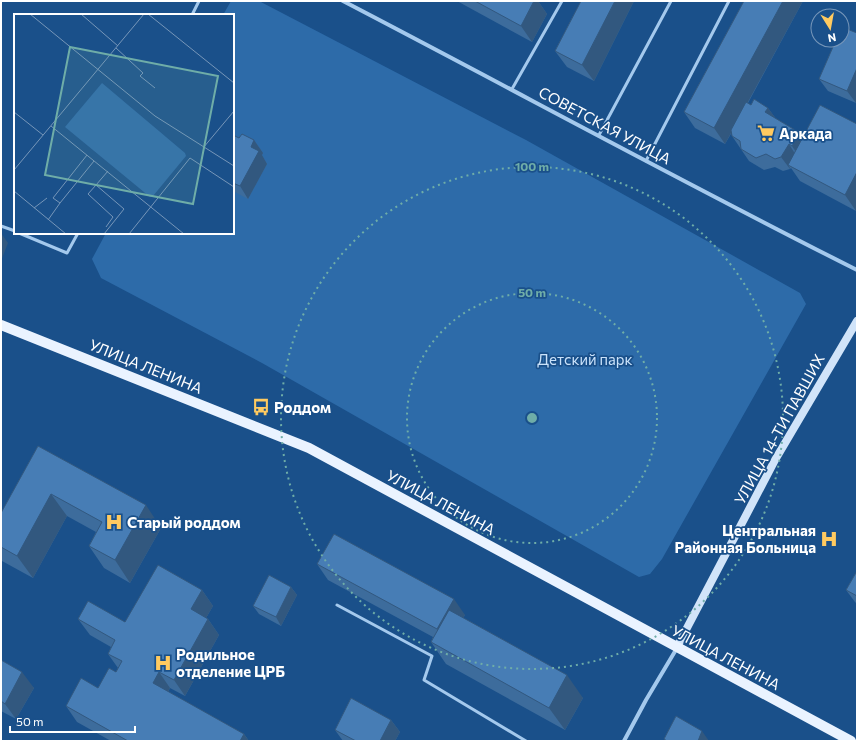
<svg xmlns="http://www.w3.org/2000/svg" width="858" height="742" viewBox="0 0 858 742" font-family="Commissioner,sans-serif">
<rect width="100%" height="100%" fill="#1a508a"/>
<!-- green -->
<polygon fill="#2d6ba9" points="231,1 259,1 526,140 800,293 806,304 662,559 650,574 639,577 262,363 101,278 92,259 106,233 233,233 233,15 223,15"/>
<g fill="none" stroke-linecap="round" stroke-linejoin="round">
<!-- lane -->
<g stroke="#a4c9ed" stroke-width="3">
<polyline points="192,15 199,1"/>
<polyline points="512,89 562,1"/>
<polyline points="599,135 671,1"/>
<polyline points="646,161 729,1"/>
<polyline points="1,226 15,231"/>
<polyline points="19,233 67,253 78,233"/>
<polyline points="337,605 432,656 424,680 526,741"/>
</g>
<!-- street -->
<g stroke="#a4c9ed" stroke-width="4">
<path d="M343 1C514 90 684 183 857 270"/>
<polyline points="624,741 646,700 677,648"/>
</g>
<!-- secondary -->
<polyline stroke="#d1e4f9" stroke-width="8" points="677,647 775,460 857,321"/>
<!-- primary -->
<polyline stroke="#eaf3ff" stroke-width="10" points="1,325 309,448 851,741"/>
</g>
<!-- wall -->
<g fill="#3d6c9c">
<polygon points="457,1 538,1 547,14 532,42"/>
<polygon points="581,1 634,1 594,81 567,67 555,51"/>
<polygon points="744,1 803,1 748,103 751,105 768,108 776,119 795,130 802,140 820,105 856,211 800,181 791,168 790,169 783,171 775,167 764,170 749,161 732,136 732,132 725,144 695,128 684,112"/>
<polygon points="836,40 856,103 828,91 819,79"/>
<polygon points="233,135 239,138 254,140 263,153 262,155 267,164 248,199 233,191"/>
<polygon points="38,446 161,528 130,583 104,568 89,546 96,532 67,516 33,578 2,561 1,559 1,513"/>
<polygon points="317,564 465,615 463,618 583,698 565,730 446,664 431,642 433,637 328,580"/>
<polygon points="857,571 857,604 855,602 846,590"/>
<polygon points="291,587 297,595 281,626 259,614 253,606"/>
<polygon points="202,590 213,606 206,618 208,619 219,635 185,696 170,688 168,692 244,734 249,741 111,741 77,722 66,706 98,688 116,672 118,668 108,654 111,647 90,635 78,619 125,622"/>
<polygon points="1,660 34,688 16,719 1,711"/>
<polygon points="391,720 400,732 395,741 343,741 335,730"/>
</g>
<!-- shaded-wall -->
<g fill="#32587f">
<polygon points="534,1 538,1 547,14 532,42 521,26"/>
<polygon points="615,1 634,1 594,81 582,65"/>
<polygon points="783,1 803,1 725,144 714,128"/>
<polygon points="857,68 857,100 856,103 847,91"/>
<polygon points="768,108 777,120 765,112"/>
<polygon points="795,130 803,142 800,158 792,146 791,139"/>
<polygon points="254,140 263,153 262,155 267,164 248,199 240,186 251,147"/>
<polygon points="789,144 797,157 788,165 790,168 790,169 781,157"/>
<polygon points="857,172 857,209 856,211 845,195"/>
<polygon points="1,233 8,243 1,261"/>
<polygon points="51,494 67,516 33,578 17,556"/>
<polygon points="146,505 161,528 130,583 115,560"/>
<polygon points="291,587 297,595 281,626 276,617"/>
<polygon points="202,590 213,606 202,625 191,609"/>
<polygon points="454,599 465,615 448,645 437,629"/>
<polygon points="208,619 219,635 185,696 174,680"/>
<polygon points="22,672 34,688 16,719 5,704"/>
<polygon points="159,672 170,688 164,699 153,683"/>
<polygon points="567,675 583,698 565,730 549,708"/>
<polygon points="391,720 400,732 395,741 380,741"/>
<polygon points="702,731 709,741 698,741"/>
<polygon points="244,734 249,741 240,741"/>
</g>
<!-- building -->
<g fill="#477db5" stroke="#32587f">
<polygon points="475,1 534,1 521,26"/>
<polygon points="581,1 615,1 582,65 555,51"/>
<polygon points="744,1 783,1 714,128 684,112"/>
<polygon points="842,27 857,33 857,68 847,91 819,79 836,40 842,40"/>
<polygon points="754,99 768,108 765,112 795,130 791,139 795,141 792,146 789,144 781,157 775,159 766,154 756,158 741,149 740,141 732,136 731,130 746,102 751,105"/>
<polygon points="820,105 857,124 857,172 845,195 788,165"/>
<polygon points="242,134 254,140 251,147 259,151 240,186 233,183 233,135 239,138"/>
<polygon points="38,446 146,505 115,560 89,546 102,522 51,494 17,556 1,547 1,513"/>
<polygon points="334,534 454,599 437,629 317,564"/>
<polygon points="158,565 202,590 191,609 208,619 174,680 159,672 153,683 244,734 240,741 128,741 66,706 81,678 98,688 109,668 116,672 122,661 108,654 115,640 78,619 88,601 125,622"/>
<polygon points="857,571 857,596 846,590"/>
<polygon points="269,575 291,587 276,617 253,606"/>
<polygon points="449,610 567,675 549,708 431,642"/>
<polygon points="1,660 22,672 5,704 1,701"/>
<polygon points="351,698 391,720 380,741 356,741 335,730"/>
<polygon points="676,716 702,731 698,741 667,741 664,739"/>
</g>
<!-- distance rings -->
<g fill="none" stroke="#6fada8" stroke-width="2" stroke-dasharray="2 4">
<circle cx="532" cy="418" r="125"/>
<circle cx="532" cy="418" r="251"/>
</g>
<!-- icons -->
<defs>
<g id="supermarket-bare" transform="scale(1.38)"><path d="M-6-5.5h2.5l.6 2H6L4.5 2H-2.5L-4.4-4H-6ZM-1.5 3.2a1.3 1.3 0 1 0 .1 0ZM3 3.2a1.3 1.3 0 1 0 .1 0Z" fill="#ffca60" stroke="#1a508a" stroke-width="2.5" paint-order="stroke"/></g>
<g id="bus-bare" transform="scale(1.38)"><path d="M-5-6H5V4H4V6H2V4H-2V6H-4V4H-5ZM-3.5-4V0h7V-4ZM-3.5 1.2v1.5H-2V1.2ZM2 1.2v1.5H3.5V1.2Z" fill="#ffca60" stroke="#1a508a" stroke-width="2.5" paint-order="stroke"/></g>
<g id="hospital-bare" transform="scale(1.38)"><path d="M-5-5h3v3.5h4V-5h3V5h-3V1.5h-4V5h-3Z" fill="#ffca60" stroke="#1a508a" stroke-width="2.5" paint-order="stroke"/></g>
</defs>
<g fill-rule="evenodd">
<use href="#supermarket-bare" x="766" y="133"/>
<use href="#bus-bare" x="261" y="407"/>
<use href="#hospital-bare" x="114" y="522"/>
<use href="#hospital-bare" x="829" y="539"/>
<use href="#hospital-bare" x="163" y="663"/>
</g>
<g text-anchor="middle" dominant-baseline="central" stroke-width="3.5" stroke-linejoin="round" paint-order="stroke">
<!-- street labels -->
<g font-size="15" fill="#fff" stroke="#1a508a">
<text transform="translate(605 125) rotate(28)">СОВЕТСКАЯ УЛИЦА</text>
<text transform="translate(146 366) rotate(22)">УЛИЦА ЛЕНИНА</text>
<text transform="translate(779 429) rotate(-61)">УЛИЦА 14-ТИ ПАВШИХ</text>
<text transform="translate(441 502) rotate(28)">УЛИЦА ЛЕНИНА</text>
<text transform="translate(726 657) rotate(28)">УЛИЦА ЛЕНИНА</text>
</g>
<!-- poi labels -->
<g font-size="15" font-weight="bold" fill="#fff" stroke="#1a508a" text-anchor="start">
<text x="779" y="133">Аркада</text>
<text x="274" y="407">Роддом</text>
<text x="127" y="522">Старый роддом</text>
<text x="816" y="530" text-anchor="end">Центральная<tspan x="816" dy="17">Районная Больница</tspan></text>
<text x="176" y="654">Родильное<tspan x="176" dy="17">отделение ЦРБ</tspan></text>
</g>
<!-- park labels -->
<g font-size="15" fill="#cae2fa" stroke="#1a508a">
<text x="585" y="359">Детский парк</text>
</g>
</g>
<!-- overview -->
<g transform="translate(14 14)">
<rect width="220" height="220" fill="#1a508a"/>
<path d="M88 69 171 139 172 142 139 182 136 183 51 113Z" fill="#2d6ba9"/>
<path fill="none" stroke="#7696b9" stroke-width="1" d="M16 0 141 102 220 152M67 0 104 32M134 0 220 69M102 34 129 59 126 62 141 74M0 98 29 121M37 112 170 220M189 134 220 97M73 141 39 184 46 189 80 147M0 156 130 0M82 171 74 180 99 203 92 213M0 177 52 220M20 194 33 184M34 206 46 189M90 220 110 195 82 171 94 157M115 220 176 144 220 173"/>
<path fill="#6fada8" fill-opacity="0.15" stroke="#6fada8" stroke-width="2" d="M56 33 204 62 179 190 31 161Z"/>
<rect width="220" height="220" fill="none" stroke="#fff" stroke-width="2"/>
</g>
<circle cx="532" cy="418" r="6" fill="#6fada8" stroke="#1a508a" stroke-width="2"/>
<g font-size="12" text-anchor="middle" font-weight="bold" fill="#6fada8" stroke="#1a508a" stroke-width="3.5" stroke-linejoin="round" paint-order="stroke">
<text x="532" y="171">100 m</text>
<text x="532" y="297">50 m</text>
</g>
<!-- border -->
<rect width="858" height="742" fill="none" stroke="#ffffff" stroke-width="4"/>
<!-- north arrow -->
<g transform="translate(830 28) rotate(169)"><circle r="19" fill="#1a508a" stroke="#7696b9"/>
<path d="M0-3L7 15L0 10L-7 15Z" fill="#ffca60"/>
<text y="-6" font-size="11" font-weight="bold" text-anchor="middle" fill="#ffffff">N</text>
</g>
<!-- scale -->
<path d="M10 726v6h125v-6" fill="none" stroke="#ffffff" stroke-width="2"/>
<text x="16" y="726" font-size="12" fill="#ffffff" stroke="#1a508a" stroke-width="3" paint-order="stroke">50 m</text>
</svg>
